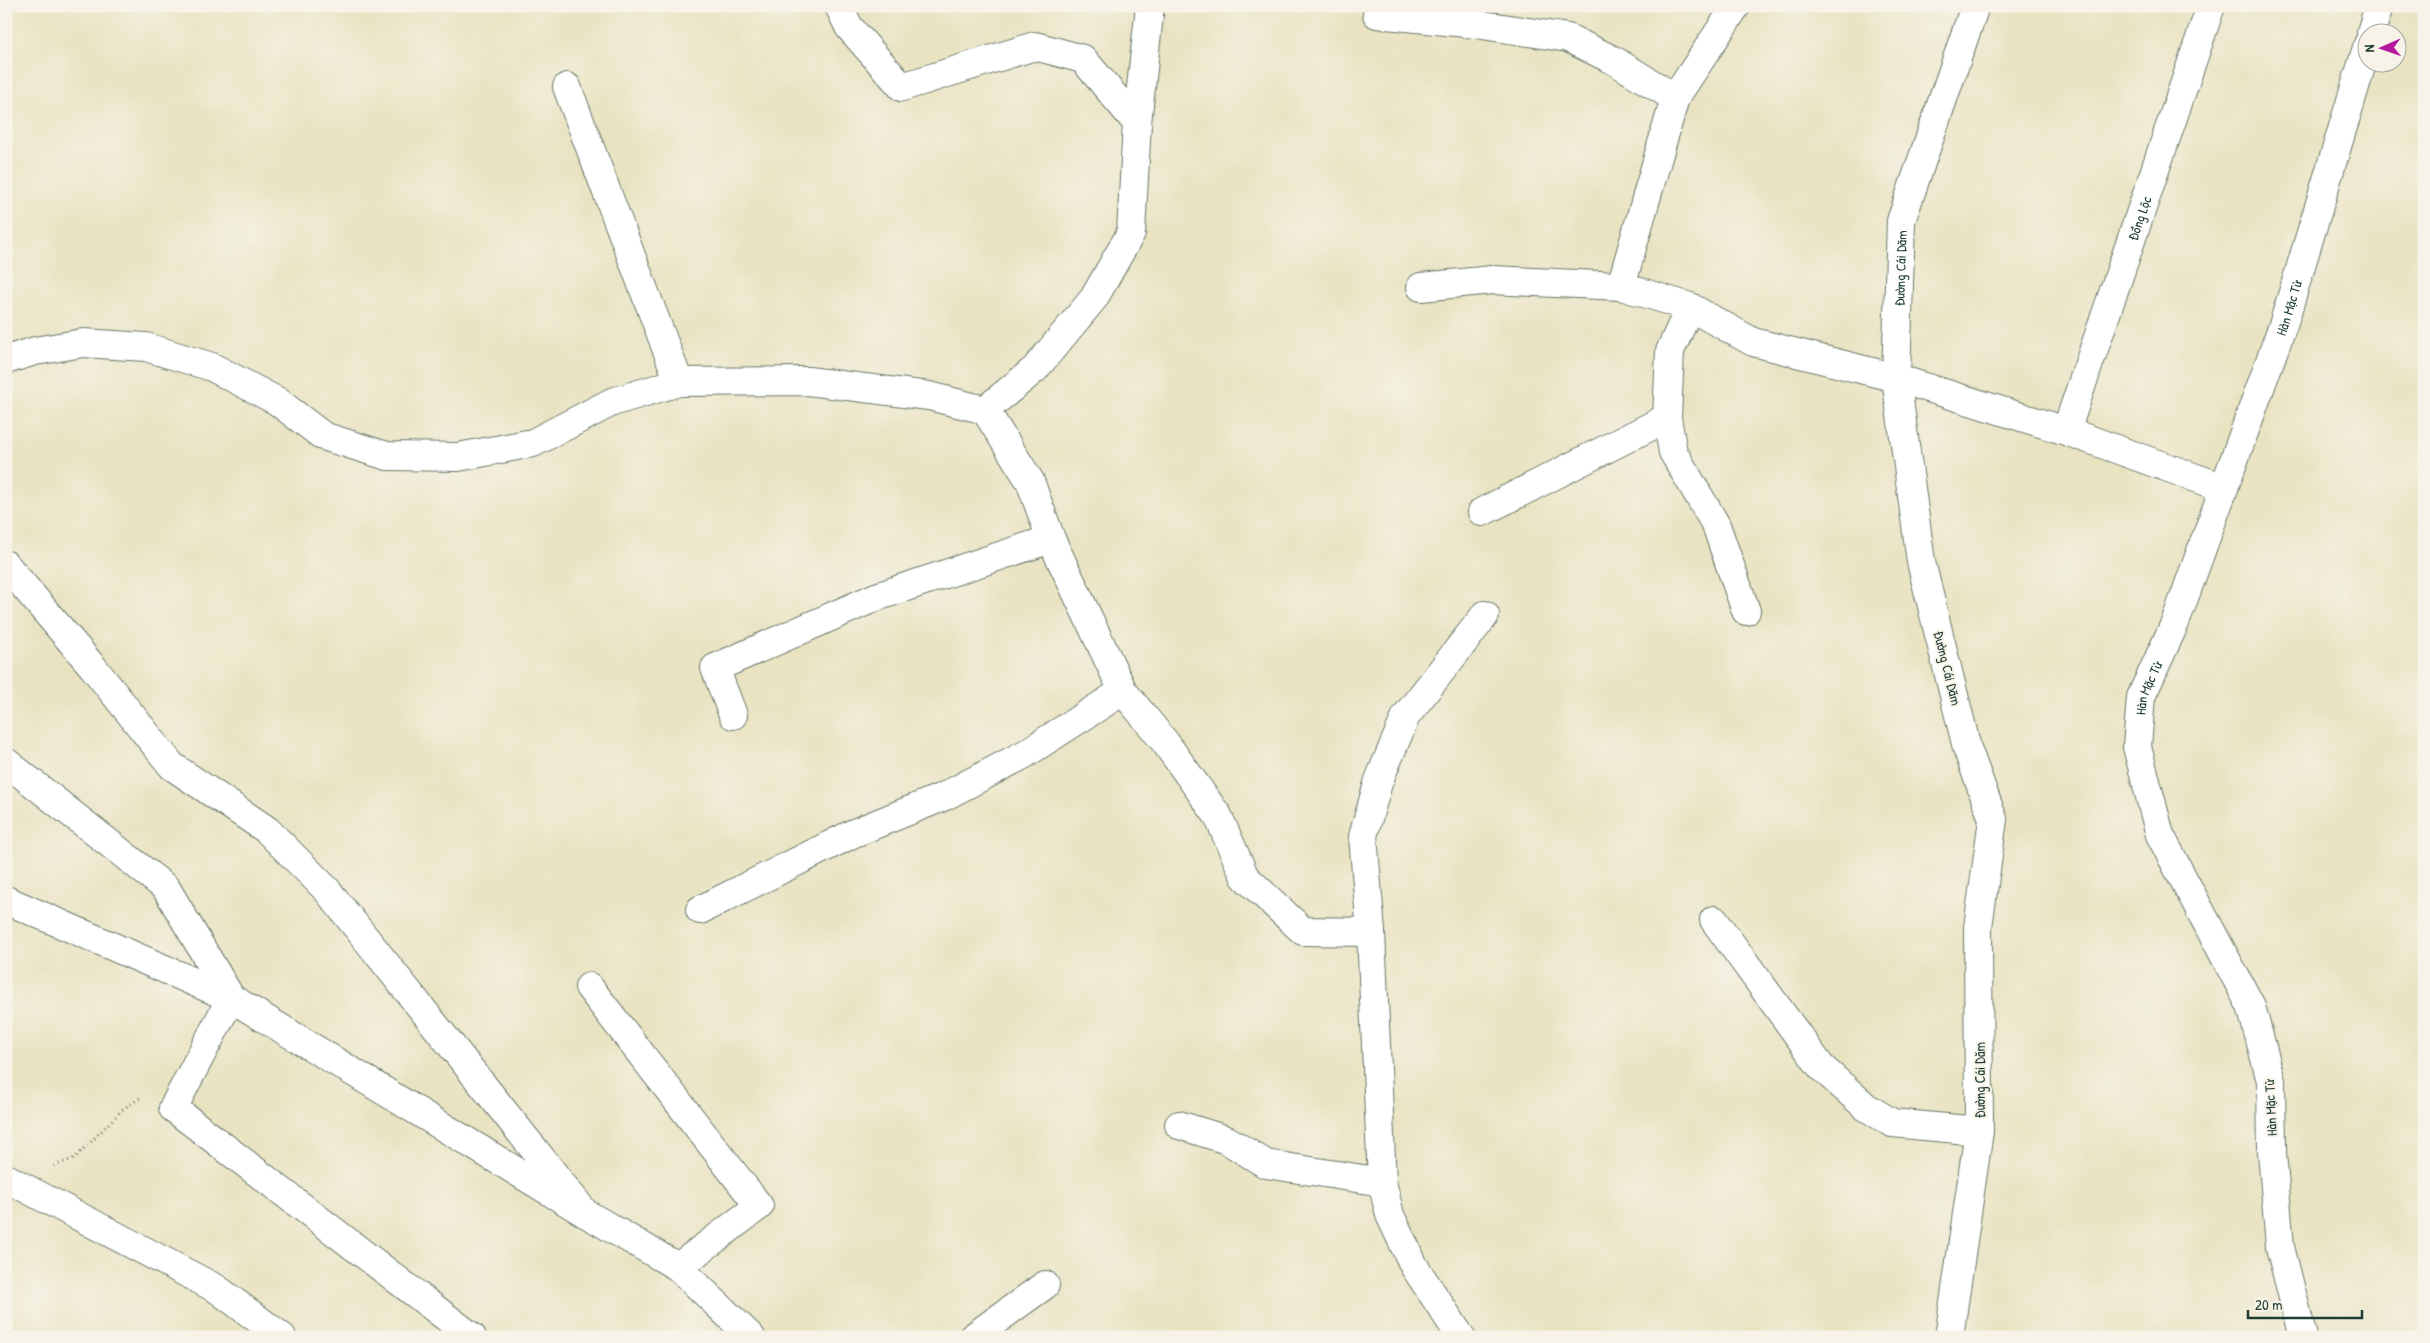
<svg xmlns="http://www.w3.org/2000/svg" width="2430" height="1343" viewBox="0 0 2430 1343" font-family="'Patrick Hand',sans-serif">
<rect width="100%" height="100%" fill="#f7f3e8"/>
<filter id="ink" filterUnits="userSpaceOnUse"><feTurbulence type="fractalNoise" baseFrequency=".02" numOctaves="2"/><feDisplacementMap in="SourceGraphic" scale="10" xChannelSelector="R" yChannelSelector="G"/><feConvolveMatrix kernelMatrix="1 2 1 2 8 2 1 2 1" color-interpolation-filters="sRGB"/></filter>
<filter id="wash" filterUnits="userSpaceOnUse"><feTurbulence type="fractalNoise" baseFrequency=".0096" numOctaves="4" result="noise"/><feDisplacementMap in="SourceGraphic" scale="20" xChannelSelector="R" yChannelSelector="G"/><feGaussianBlur stdDeviation="1.12" result="paint"/><feColorMatrix in="noise" values="0 0 0 0 0 0 0 0 0 0 0 0 0 0 0 0 0 1.4 0 .05"/><feComposite in="paint" operator="in"/></filter>
<g filter="url(#wash)">
<rect width="100%" height="100%" fill="#e9e3c2"/>
</g>
<g filter="url(#ink)">
<g fill="none" stroke-linecap="round" stroke-linejoin="round">
<!-- minor casing -->
<g stroke="#676" stroke-width="30">
<g id="minor">
<polyline points="839,6 849,27 902,87 1035,46 1083,59 1137,123"/>
<polyline points="1150,6 1137,123 1131,233 1094,298 1035,369 985,410 1030,481 1051,539 1123,691 1165,742 1218,816 1245,877 1303,931 1371,932"/>
<polyline points="1377,14 1476,24 1568,38 1615,61 1675,98"/>
<polyline points="2371,32 2379,6"/>
<polyline points="567,87 679,382"/>
<polyline points="1621,286 1675,98 1736,6"/>
<polyline points="1421,287 1492,280 1621,286 1690,307 1753,342 1896,378 2066,431 2224,488"/>
<polyline points="1690,307 1670,351 1667,418 1673,452 1716,525 1746,611"/>
<polyline points="6,360 35,351 83,343 146,347 212,367 277,401 323,436 387,456 458,457 533,443 612,402 679,382 808,381 929,396 985,410"/>
<path id="s1" d="M2066 431 2211 6"/>
<polyline points="1482,512 1667,418"/>
<polyline points="6,565 93,667 172,766 267,830 327,890 585,1213"/>
<polyline points="733,715 715,668 876,597 1051,539"/>
<polyline points="6,762 166,888 231,998 173,1108 472,1337"/>
<polyline points="6,900 231,998 585,1213 678,1267 751,1337"/>
<polyline points="700,910 854,833 945,796 1025,754 1123,691"/>
<polyline points="1714,920 1821,1067 1866,1107 1892,1123 1979,1131"/>
<polyline points="589,987 759,1206 678,1267"/>
<polyline points="1179,1125 1227,1140 1266,1164 1382,1182"/>
<polyline points="6,1178 217,1289 282,1337"/>
<polyline points="973,1337 1045,1285"/>
<polyline points="1461,1337 1414,1266 1390,1215 1382,1182 1371,932 1363,836 1379,780 1406,716 1485,615"/>
<path id="s2" d="M2303 1337 2280 1247 2272 1152 2271 1081 2251 1006 2160 835 2137 747 2141 697 2175 623 2284 322 2368 44"/>
</g>
</g>
<!-- tertiary casing -->
<g stroke="#676" stroke-width="30">
<g id="tertiary">
<path id="s3" d="M1949 1337 1979 1131 1978 927 1993 819 1967 748 1921 562 1896 378 1901 221 1975 6"/>
</g>
</g>
<!-- path -->
<polyline stroke="#676" stroke-width="3" stroke-dasharray="1 4" stroke-linecap="butt" points="54,1166 75,1158 123,1109 140,1098"/>
<!-- minor -->
<use href="#minor" stroke="#fff" stroke-width="28"/>
<!-- tertiary -->
<use href="#tertiary" stroke="#fff" stroke-width="28"/>
</g>
</g>
<g text-anchor="middle" dominant-baseline="central" stroke-width="4" stroke-linejoin="round" paint-order="stroke">
<!-- street labels -->
<g font-size="14" fill="#1f3d34" stroke="#f7f3e8">
<text stroke="none"><textPath href="#s1" startOffset="225">Đồng Lộc</textPath></text>
<text stroke="none"><textPath href="#s3" startOffset="1084">Đường Cái Dăm</textPath></text>
<text stroke="none"><textPath href="#s2" startOffset="1088">Hàn Mặc Tử</textPath></text>
<text transform="translate(1948 668) rotate(76)">Đường Cái Dăm</text>
<text stroke="none"><textPath href="#s2" startOffset="682">Hàn Mặc Tử</textPath></text>
<text transform="translate(1979 1080) rotate(-90)">Đường Cái Dăm</text>
<text transform="translate(2270 1108) rotate(-93)">Hàn Mặc Tử</text>
</g>
</g>
<!-- margin -->
<rect width="2430" height="1343" fill="none" stroke="#f7f3e8" stroke-width="25"/>
<!-- north arrow -->
<g transform="translate(2382 48) rotate(268)"><circle r="24" fill="#f7f3e8" stroke="#a1aaa0"/>
<path d="M0-4L9 19L0 12L-9 19Z" fill="#b5179e"/>
<text y="-8" font-size="14" font-weight="bold" text-anchor="middle" fill="#1f3d34">N</text>
</g>
<!-- scale -->
<path d="M2248 1310v8h114v-8" fill="none" stroke="#1f3d34" stroke-width="2.5"/>
<text x="2255" y="1310" font-size="15" fill="#1f3d34" stroke="#f7f3e8" stroke-width="4" paint-order="stroke">20 m</text>
</svg>
